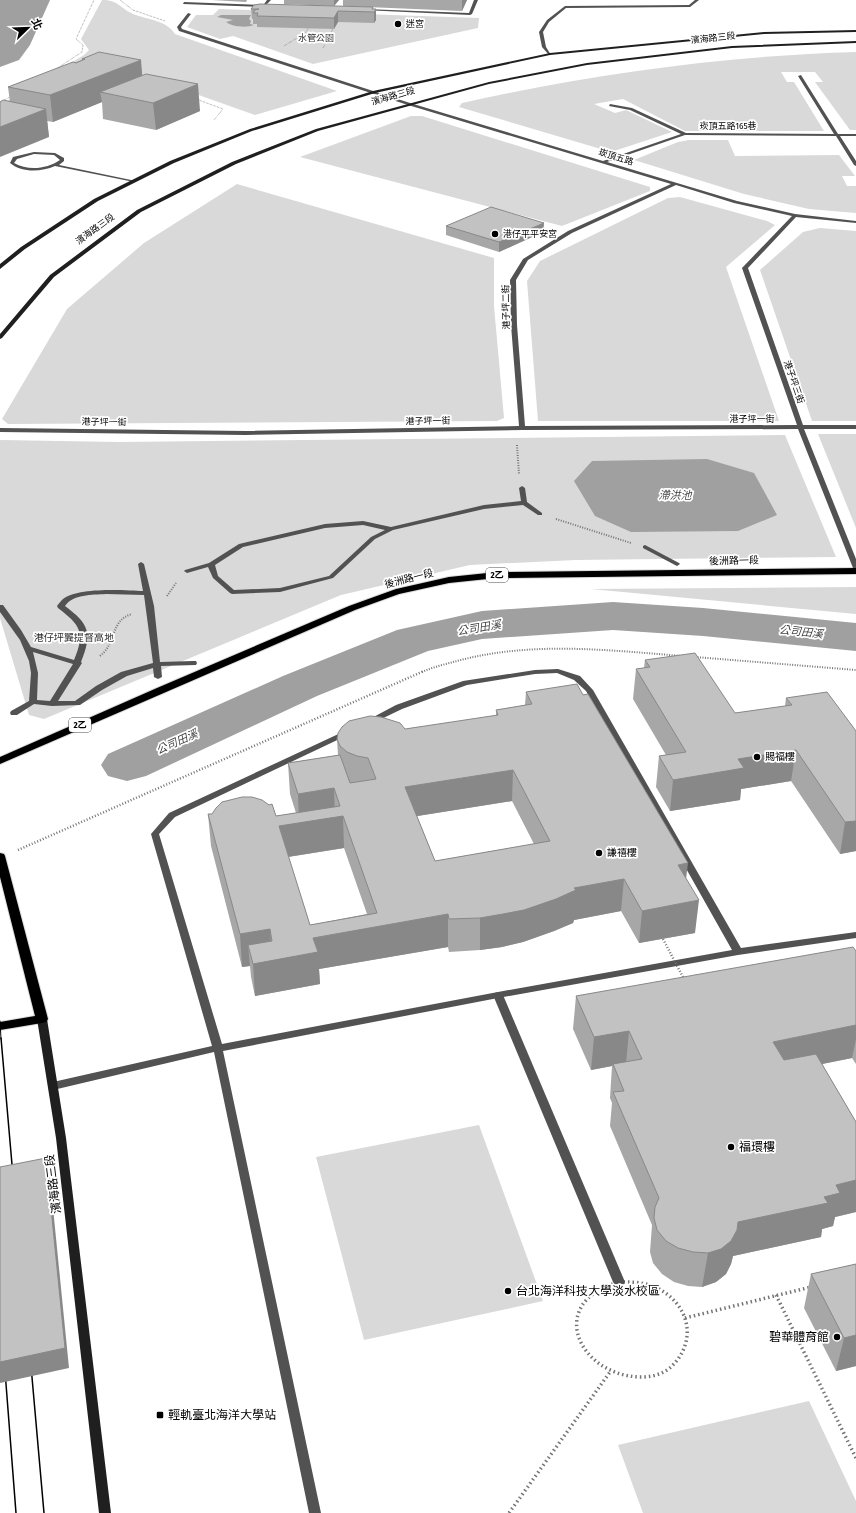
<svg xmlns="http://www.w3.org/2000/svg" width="856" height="1513" viewBox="0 0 856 1513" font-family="'Fira Sans Condensed','Noto Sans TC',sans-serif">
<rect width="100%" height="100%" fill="#fff"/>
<!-- green -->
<g fill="#d9d9d9">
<path d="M102 0C118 0 120 8 133 14 148 20 166 20 175 34L337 91 255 115 97 59 3 115 0 105 84 55 89 50 81 39Z"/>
<polygon points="219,9 479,18 478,28 313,64 233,36 220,39 187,27 196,15 213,15"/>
<path d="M856 52V130H850L815 82H823L815 72H781L787 82H794L824 131H685L623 99 594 104 615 113 626 110 672 132 611 152 459 107 462 103C592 74 722 56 856 52Z"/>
<polygon points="411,116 422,116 650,187 650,191 562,226 300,157"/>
<polygon points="689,140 728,140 735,156 839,155 855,176 842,176 847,186 856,186 856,213 809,209 744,194 634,160 678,142"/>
<polygon points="237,184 494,258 494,306 504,418 497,421 8,424 2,419 67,309 144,243"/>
<polygon points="680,197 767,221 775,225 726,267 779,421 538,421 527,281 540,261 668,198"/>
<polygon points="820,228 856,231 856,421 812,421 760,270 803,232"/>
<polygon points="818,434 856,434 856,528"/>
<polygon points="785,435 836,557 576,560 470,565 341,595 44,719 29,715 0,618 0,440 119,442"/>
<polygon points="856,587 856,614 591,589"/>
<polygon points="479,1125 543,1301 364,1340 316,1157"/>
<polygon points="809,1401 856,1501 856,1513 643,1513 618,1445"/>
</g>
<!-- water -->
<g fill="#a0a0a0">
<polygon points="0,0 50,0 30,45 19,60 0,67"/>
<path d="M221 15H251L249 19 251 21 250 24 254 25C247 28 232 27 226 22L233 20 217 17Z"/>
<polygon points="707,459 754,473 777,515 738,531 631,532 595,516 574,481 592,461"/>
</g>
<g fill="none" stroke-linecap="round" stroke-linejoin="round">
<!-- river -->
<polygon fill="#a0a0a0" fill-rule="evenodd" points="613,602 703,608 856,623 856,651 703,636 613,630 482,639 428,651 317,696 146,776 127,781 108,776 101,765 108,754 283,676 397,630 482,611"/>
<!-- primary casing -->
<g stroke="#dbdbdb" stroke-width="2">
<g id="primary">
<polygon points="856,568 856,574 497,578 449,583 399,594 355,610 0,764 0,757 157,688 349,606 396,589 449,577 497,572"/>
<polygon points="0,853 4,854 5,856 48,1019 46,1022 42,1023 0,1030 0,1022 35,1016 0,877"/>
</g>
</g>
<!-- path-far3 -->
<g stroke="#747474" stroke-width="1" stroke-dasharray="0.5 1" stroke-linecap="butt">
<polyline points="120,0 133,10 165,21"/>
<polyline points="284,46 305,33 310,26"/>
<polyline points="323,48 334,27"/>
<polyline points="56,69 82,52 83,45 76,39 94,0"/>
<polyline points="196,99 223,109 214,120"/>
<polyline points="0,102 12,96"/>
</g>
<!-- path-far2 -->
<g stroke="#747474" stroke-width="2" stroke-dasharray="1 1.5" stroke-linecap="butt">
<polyline points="517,445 519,474"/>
<polyline points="556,519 631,543"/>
<polyline points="167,596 176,583"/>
<path d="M100 656C117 643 110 620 132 614"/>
<polyline points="695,657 856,670"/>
<path d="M422 672C433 667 446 664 457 661 531 641 607 650 682 656"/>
</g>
<!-- path-far1 -->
<polyline stroke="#747474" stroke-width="2.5" stroke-dasharray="1 2" stroke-linecap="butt" points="18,850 424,671"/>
<!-- path -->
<g stroke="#747474" stroke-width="3.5" stroke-dasharray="1.5 3" stroke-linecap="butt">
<path d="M619 1282C631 1282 644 1282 655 1287 688 1302 699 1339 672 1366 664 1374 652 1377 641 1377 578 1376 545 1302 619 1282Z"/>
<polyline points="776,1295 856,1458"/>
<polyline points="685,1318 811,1287"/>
<polyline points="509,1513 610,1372"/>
</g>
<!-- lane -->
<g fill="#525252" fill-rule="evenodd">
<polygon points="474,0 478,0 472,14 470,15 363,10 365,9 469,13"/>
<polygon points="184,2 263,5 265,6 263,7 183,4"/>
<polygon points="558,669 580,676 593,690 741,948 856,932 856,938 738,955 498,998 223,1051 321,1513 309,1513 214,1052 53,1090 49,1089 48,1086 49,1083 53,1082 212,1046 151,834 169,813 347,730 351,732 350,734 175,817 159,834 222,1044 498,992 732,950 586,691 574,680 557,673 535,674 467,685 402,709 373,723 367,723 366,721 396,705 463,681 535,670"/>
</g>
<!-- street -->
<g fill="#525252" fill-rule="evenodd">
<polygon points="267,0 271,0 264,7 262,7"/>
<polygon points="695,0 699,0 690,7 566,8 549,22 543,32 546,47 551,55 549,55 542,47 539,32 547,20 565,6 689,5"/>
<path d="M188 13 191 14 181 27 182 29 410 103 603 161 681 134 630 110 609 106 610 104 632 108 686 133 834 134 798 76 801 75 838 134H856V136H840L856 161V166L854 165 836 136 685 135 607 162 737 201 795 214 856 221V223L796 217 748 268 803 425H856V429H804L856 559V570L853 568 798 429 522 430 246 435 0 432V428L246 431 519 426 511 325 510 280 523 259 568 231 671 184 408 105 179 31 177 27ZM676 185 734 203 792 216 742 268 797 425 525 426 517 325 516 280 528 260 572 233Z"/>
<path d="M34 152 55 153 64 158V161L59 165 136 181 134 182 55 166C41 172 22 173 10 163L13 157ZM34 154 54 155 60 160C47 169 28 171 14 163L17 159Z"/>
<path d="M522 486 525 488 527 502 542 513V515H538L523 505 484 509 393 530 375 539 333 578 280 592 232 594 230 593 213 578 208 567 187 573 184 571 185 570 209 563 239 544 325 524 363 521 391 527 484 505 521 501 519 488ZM363 525 385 530 371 537 329 576 280 588 234 590 218 576 215 565 243 547 325 528Z"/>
<polygon points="645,545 679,563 680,564 677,566 675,565 643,548 643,546"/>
<path d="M141 562 144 564 154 606 160 662 193 661H196L197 663 196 665 161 666 162 677 158 679 154 677 153 668 127 676 102 690 80 705 52 706 34 704 17 715H11L10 713 11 711 29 701 31 673 29 661 20 640 0 612V605H3L21 630 31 647 74 660C86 632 80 625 58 608L57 606C59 603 61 601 63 599 78 587 125 590 143 591L138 564ZM106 594 144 595 153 663 121 672 96 686 75 701H58L82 663 81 662C93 633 89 624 65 606 73 594 92 595 106 594ZM33 652 73 664 50 701 37 700 38 673Z"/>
<polygon points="498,992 501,993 503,995 625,1282 623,1285 619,1287 615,1285 613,1282 493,995 495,993"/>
</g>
<!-- secondary -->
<g fill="#1f1f1f" fill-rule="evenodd">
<polygon points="856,30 856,32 764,34 550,55 375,93 252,131 174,163 98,201 25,249 0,269 0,264 21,247 94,199 170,161 250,129 373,91 550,53 764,32"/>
<polygon points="856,41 856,43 732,48 587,65 489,84 318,131 236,164 141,212 54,277 2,338 0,339 0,334 50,275 137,210 232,162 316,129 489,82 587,63 732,46"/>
<polygon points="42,1016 45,1017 47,1019 66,1138 111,1513 99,1513 56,1138 37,1019 39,1017"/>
</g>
<!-- primary -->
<use href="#primary" fill="#000" fill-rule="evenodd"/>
<!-- tram-far1 -->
<polyline stroke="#000" stroke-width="1" points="0,1021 1,1039"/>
<!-- tram -->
<g stroke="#000" stroke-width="1.5">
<polyline points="1,1038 13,1176"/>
<polyline points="31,1366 44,1513"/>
<polyline points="5,1371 16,1513"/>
</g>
<!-- path-bridge -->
<polyline stroke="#747474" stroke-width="2.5" stroke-dasharray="1 2" stroke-linecap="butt" points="663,939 684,979"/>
</g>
<!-- wall -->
<g fill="#a7a7a7" fill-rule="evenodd">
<polygon points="212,0 247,0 246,2"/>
<polygon points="284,0 339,0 334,6 284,4"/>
<polygon points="343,0 467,0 462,11 343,6"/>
<polygon points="373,7 376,20 374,23 338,22 334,29 257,27 257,24 253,24 253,19 252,19 251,9"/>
<polygon points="82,59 142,76 200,111 156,130 103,119 102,102 53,122 47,121 49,137 10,102 8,87 82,60"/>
<polygon points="544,223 543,232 499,252 446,235 446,226"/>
<polygon points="645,660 735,713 785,706 786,698 856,731 856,851 840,854 791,781 741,789 740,800 670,811 656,787 659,756 666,755 633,699 636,669 644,668"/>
<path d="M526 692 686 878 695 933 639 943 621 911 574 920 573 923 554 931 523 942 502 947 480 950 449 952 448 947 319 969 320 984 255 996 251 977 250 966 242 967 211 846 208 814 276 816 296 813 290 794 288 763 338 755 337 739 496 716V710L525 705ZM512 801 534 844 435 861 417 816ZM344 848 367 914 310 925 288 857Z"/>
<polygon points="856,951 856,1064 852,1058 822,1064 856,1122 856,1212 835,1217 833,1226 822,1229 821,1237 733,1256 731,1264 726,1274 716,1282 702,1287 688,1286 674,1282 662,1274 653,1263 650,1252 652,1225 610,1126 612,1103 610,1098 612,1066 591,1070 573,1029 576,996"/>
<polygon points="856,1264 856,1366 836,1371 804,1308 811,1274"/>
</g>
<!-- shaded-wall -->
<g fill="#888">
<polygon points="334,0 339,0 334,6"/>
<polygon points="462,0 467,0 462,11"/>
<polygon points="376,9 376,20 374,23 374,12"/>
<polygon points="338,11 338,22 334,29 334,18"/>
<polygon points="141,60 143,85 100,92 102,102 53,122 50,95"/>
<polygon points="198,84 200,111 156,130 153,103"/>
<polygon points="46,109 49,137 0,157 0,127"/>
<polygon points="544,223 543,232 499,252 499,242"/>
<polygon points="796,750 791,781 741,789 740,800 670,811 673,780 738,759"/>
<polygon points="513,770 512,801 405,818 405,787"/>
<polygon points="334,788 335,817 343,816 344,848 281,858 279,826 299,823 298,794"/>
<polygon points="856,821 856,851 840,854 845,822"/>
<polygon points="688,863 684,895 678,865"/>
<polygon points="624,879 621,911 574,920 573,923 554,931 523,942 502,947 480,950 480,918 574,888"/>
<polygon points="699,900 695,933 639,943 642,911"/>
<polygon points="448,914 448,947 319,969 320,984 255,996 253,964 248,945 250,966 242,967 240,934 270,929 272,960 313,938"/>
<polygon points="856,1025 856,1039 852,1058 767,1075 773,1042"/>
<polygon points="629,1031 626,1064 613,1064 612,1066 591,1070 594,1037"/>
<polygon points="46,1158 50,1178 69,1368 0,1383 0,1362"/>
<polygon points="856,1180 856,1212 835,1217 833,1226 822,1229 821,1237 733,1256 731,1264 726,1274 716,1282 702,1287 708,1253 738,1222 824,1197 836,1185"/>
<polygon points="856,1335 856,1366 836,1371 844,1338"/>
</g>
<!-- building -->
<g fill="#c2c2c2" stroke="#888" fill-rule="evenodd">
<polygon points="260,4 373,7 372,9 376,9 374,12 338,11 334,18 257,16 258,13 253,13 255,10 259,9 251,9 254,5"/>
<polygon points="99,52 141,60 50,95 8,87 73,62 76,63 85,59 82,59"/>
<polygon points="146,74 198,84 153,103 100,92"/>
<polygon points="3,100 46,109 0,127 0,102"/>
<polygon points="491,207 544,223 499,242 446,226"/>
<polygon points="695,653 735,713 792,705 786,698 827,692 856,731 856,821 845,822 796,750 738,759 744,768 673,780 659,756 686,752 636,669 650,667 645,660"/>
<path d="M577 684 583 695 588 694 688 863 678 865 699 900 642 911 624 879 574 888 576 890 556 899 524 910 503 914 480 918 449 919 448 914 313 938 318 952 253 964 248 945 272 941 270 929 240 934 208 814H212L216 808 222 802 242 797H252L262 800 269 805 272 804 276 816 340 806 334 788 298 794 288 763 340 755 350 783 376 779 368 758 357 756 347 752 340 746 337 739 338 733 342 727 349 721 370 716 381 717 400 723 405 729 498 715 496 710 532 704 526 692ZM513 770 550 841 435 861 405 787ZM343 816 377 913 310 925 279 826Z"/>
<polygon points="853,947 856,951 856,1025 773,1042 784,1060 816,1054 856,1122 856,1180 836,1185 840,1193 824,1197 828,1203 738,1222 737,1230 731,1241 721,1249 708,1253 693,1252 678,1248 666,1241 657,1230 654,1218 655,1207 659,1198 613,1092 624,1091 613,1064 642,1059 629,1031 594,1037 576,996"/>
<polygon points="46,1158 65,1348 0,1362 0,1167"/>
<polygon points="856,1264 856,1335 844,1338 811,1274"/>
</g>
<!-- markers -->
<g fill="#000" stroke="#fff" stroke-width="1.5">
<circle cx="398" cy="24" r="4"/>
<circle cx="495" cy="234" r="4"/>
<circle cx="757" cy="757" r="4"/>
<circle cx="599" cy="853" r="4"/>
<circle cx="731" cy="1147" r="4"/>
<circle cx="508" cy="1291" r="4"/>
<circle cx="837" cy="1337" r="4"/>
<rect x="156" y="1411" width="8" height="8" rx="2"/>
</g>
<g text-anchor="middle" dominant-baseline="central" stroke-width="3.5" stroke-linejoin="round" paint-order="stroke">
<!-- far-poi labels -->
<g font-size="9" fill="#000" stroke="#fff" text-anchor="start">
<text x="406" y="24">迷宮</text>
<text x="503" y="234">港仔平平安宮</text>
</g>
<!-- far-park labels -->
<g font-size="9" fill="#303030" stroke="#fff">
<text x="316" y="38">水管公園</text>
</g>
<!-- far-street labels -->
<g font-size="9" fill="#000" stroke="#fff">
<text transform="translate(713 38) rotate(-6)">濱海路三段</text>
<text transform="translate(393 96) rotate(-16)">濱海路三段</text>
<text x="728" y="126">崁頂五路165巷</text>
<text transform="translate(616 157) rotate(17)">崁頂五路</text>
<text transform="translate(95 229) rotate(-36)">濱海路三段</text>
<text transform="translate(506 307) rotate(-91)">港子坪二街</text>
<text transform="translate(794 382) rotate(71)">港子坪三街</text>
<text x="752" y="419">港子坪一街</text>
<text transform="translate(428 421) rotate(-1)">港子坪一街</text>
<text transform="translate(104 422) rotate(1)">港子坪一街</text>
</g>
<!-- shield labels -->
<g fill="#fff" stroke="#4c4c4c" stroke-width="1">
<rect x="486" y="568" width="22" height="14" rx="3"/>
<rect x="69" y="718" width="22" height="14" rx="3"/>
</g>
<g font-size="9" font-weight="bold" fill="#000">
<text x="497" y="575">2乙</text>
<text x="80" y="725">2乙</text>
</g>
<!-- street labels -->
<g font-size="10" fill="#000" stroke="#fff">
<text transform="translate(734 561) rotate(-1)">後洲路一段</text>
<text transform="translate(409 579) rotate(-14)">後洲路一段</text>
</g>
<!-- park labels -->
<g font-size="10" fill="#303030" stroke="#fff">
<text x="74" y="638">港仔坪龔提督高地</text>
</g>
<!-- poi labels -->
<g font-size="10" fill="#000" stroke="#fff" text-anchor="start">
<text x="765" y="757">賜福樓</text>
<text x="607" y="853">謙禧樓</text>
</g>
<!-- water labels -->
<g font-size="11" font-style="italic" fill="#414141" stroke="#fff">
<text x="675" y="495">滯洪池</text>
<text transform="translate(479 628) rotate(-9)">公司田溪</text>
<text transform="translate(801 632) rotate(6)">公司田溪</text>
<text transform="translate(177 742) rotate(-24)">公司田溪</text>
</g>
<!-- near-poi labels -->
<g font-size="12" fill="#000" stroke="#fff" text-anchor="start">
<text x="739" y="1147">福環樓</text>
<text x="516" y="1291">台北海洋科技大學淡水校區</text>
<text x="829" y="1337" text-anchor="end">碧華體育館</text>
<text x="168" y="1415">輕軌臺北海洋大學站</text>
</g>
<!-- near-street labels -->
<g font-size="12" fill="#000" stroke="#fff">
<text transform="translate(53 1184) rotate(-97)">濱海路三段</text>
</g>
</g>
<!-- north arrow -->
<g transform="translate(28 28) rotate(67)" stroke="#ffffff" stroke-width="3" paint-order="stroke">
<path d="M0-3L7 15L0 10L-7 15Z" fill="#000000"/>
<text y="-6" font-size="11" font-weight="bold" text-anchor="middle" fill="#000000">北</text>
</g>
</svg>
